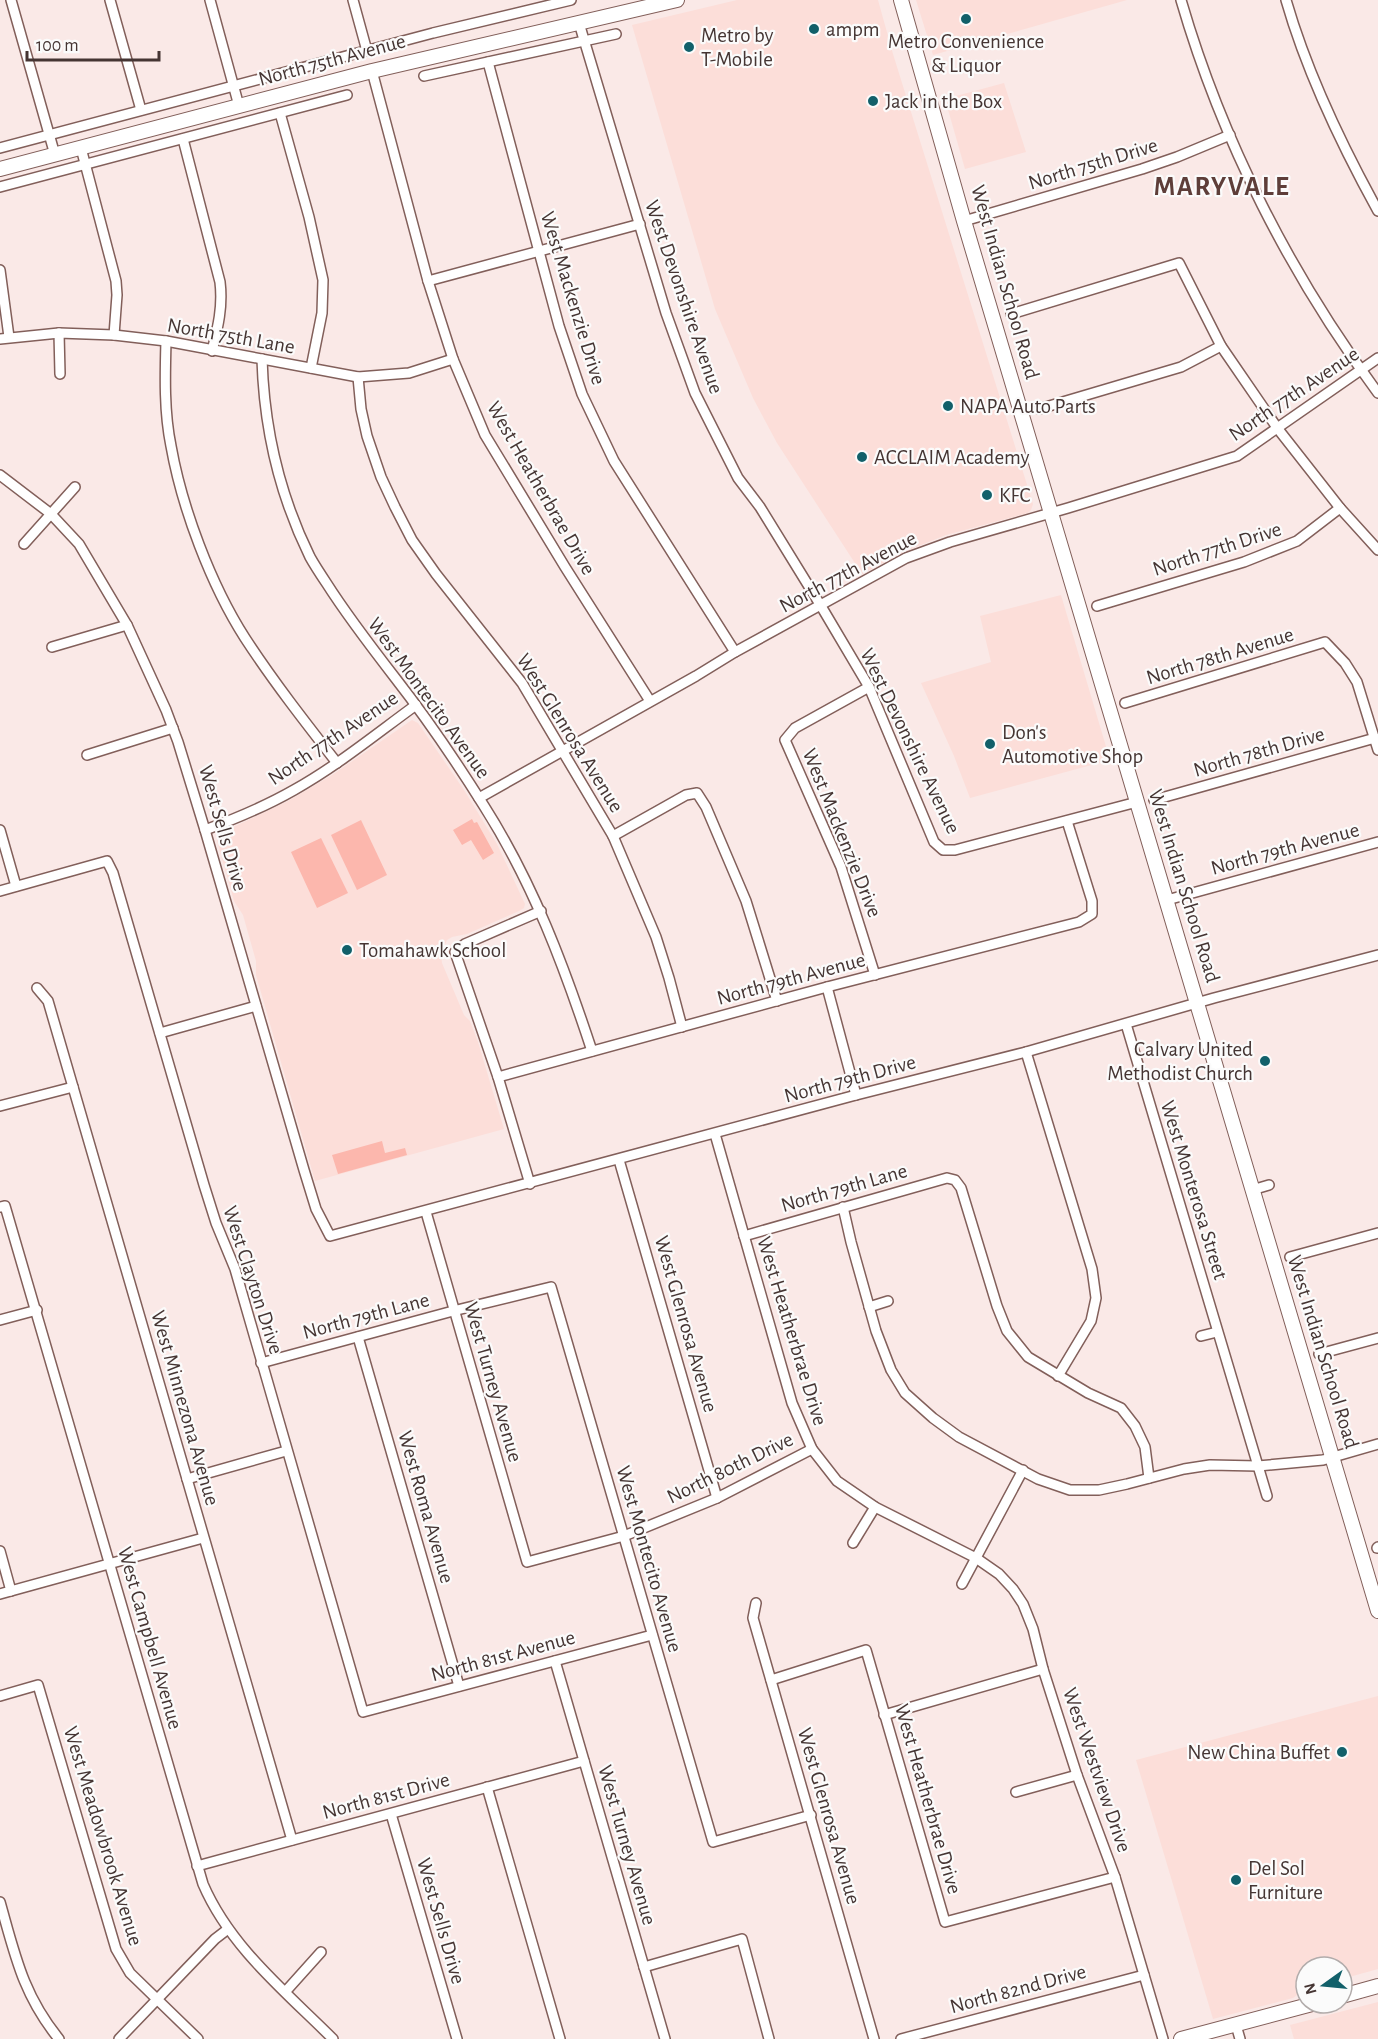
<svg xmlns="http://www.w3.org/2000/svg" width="1378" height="2039" viewBox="0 0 1378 2039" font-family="'Alegreya Sans',sans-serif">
<rect width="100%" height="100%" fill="#fae9e7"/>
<!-- built -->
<g fill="#fcded9">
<polygon points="737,0 878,0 893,54 1033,504 1031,510 1028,513 946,535 906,551 862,574 777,443 753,398 715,309 632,25"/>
<polygon points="916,0 1127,0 933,55"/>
<polygon points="1004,83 1026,152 965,169 945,99"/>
<polygon points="1061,595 1110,760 970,798 954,756 921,683 991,662 980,616"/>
<polygon points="412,720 418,723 464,790 497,844 525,904 524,908 519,911 467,934 452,937 447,940 441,954 442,963 464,1015 470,1021 478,1042 504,1129 315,1181 256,975 256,961 243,915 234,901 217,841 223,832 288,801 332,775"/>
<polygon points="1378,1696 1378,1969 1342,1979 1342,1967 1306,1967 1306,1988 1293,1998 1213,2019 1136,1760"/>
<polygon points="1378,2002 1378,2039 1294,2039 1290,2025"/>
</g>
<!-- green -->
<g fill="#fcb7ad">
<polygon points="472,819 474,823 477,822 494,853 483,860 471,840 462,845 453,830"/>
<polygon points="361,820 387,875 357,890 331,835"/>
<polygon points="321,838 348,893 317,908 291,852"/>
<polygon points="382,1141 385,1153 405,1148 407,1155 338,1174 332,1155"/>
</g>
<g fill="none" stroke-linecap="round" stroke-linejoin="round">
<!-- minor casing -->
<g stroke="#825f5a" stroke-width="12">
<g id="minor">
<polyline points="11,0 55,155"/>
<polyline points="110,0 141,110"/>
<polyline points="210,0 239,106"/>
<polyline points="353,0 367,51"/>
<path d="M1181 0C1222 141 1291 276 1378 393"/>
<path d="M1286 0C1307 73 1341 144 1378 211"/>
<polyline points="579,23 666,313 695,393 738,478 760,507 821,606 869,687 934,842 943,850 955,850 1137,802"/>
<polyline points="488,62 559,326 582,394 614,461 735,652"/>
<polyline points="372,71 428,281 453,359 485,435 565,567 650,701"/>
<polyline points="424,76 616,34"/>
<polyline points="280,113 309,217 323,280 322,313 311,368"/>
<path d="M183 139 220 282C223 306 218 327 212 351"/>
<polyline points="0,148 433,33 571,0"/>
<polyline points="81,148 116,281 117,295 114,335"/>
<polyline points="0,187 347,95"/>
<polyline points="964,221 1142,169 1177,157 1230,135"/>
<polyline points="0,270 9,337"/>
<polyline points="428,281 640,224"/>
<polyline points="1011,314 1179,263 1221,346 1278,429 1340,508 1378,550"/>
<polyline points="59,333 60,374"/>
<polyline points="0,339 59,333 114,335 166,341 358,377 409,373 453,359"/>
<path d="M166 341C165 376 164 412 171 446 182 508 211 585 245 638 273 681 305 722 337 763"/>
<path d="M262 359C264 427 280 496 310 557 315 566 321 575 327 584 348 617 372 648 396 679 428 720 457 763 484 806 533 883 564 966 592 1051"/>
<polyline points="358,377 361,409 367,436 381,477 395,507 412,540 436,574 522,683 613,836 656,937 669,978 682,1027"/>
<polyline points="1039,409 1181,367 1221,346"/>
<polyline points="0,475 51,514 79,544 127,625 166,710 178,742 205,830 304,1170 316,1209 330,1236 856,1095 1026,1052 1214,998 1378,955"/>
<polyline points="24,544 75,487"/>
<polyline points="1097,606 1244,562 1297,541 1340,508"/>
<polyline points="52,647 127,625"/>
<polyline points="869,687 795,728 785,740 841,867 875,975"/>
<polyline points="1125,703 1325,642 1345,663 1357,682 1378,750"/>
<polyline points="87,755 173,728"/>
<polyline points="479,798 696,676 735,652 906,558 950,542 1068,508 1237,456 1378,358"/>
<polyline points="1154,800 1375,738"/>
<polyline points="0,830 16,886"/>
<path d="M205 830C235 819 266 806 294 790 337 766 376 734 416 705"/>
<polyline points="613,836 686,795 697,793 706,807 746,901 777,1001"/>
<polyline points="0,891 107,861 113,873 204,1185 216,1223 235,1269 363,1712 652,1635"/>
<polyline points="1167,900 1378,842"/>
<polyline points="827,987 856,1095"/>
<polyline points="37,988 48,1001 292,1840"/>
<polyline points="1126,1024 1267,1496"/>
<polyline points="160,1033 256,1006"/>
<polyline points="1026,1052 1092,1269 1096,1298 1091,1321 1058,1376"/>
<polyline points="498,1077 827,987 1079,922 1092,914 1092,901 1067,821"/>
<polyline points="0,1106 73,1087"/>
<polyline points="715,1134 792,1403 812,1449 837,1481 875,1507 976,1558 999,1574 1013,1589 1023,1604 1033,1629 1043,1669 1077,1775 1115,1877 1163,2039"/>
<polyline points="619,1160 717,1498"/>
<polyline points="530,1184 498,1077 455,952 465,944 541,911"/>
<polyline points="1252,1190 1269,1185"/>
<path d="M0 1207 5 1206 203 1884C230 1947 286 1992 333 2039"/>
<polyline points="843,1207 851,1242 876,1331 891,1370 905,1393 933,1418 959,1437 1038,1479 1070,1490 1099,1490 1127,1484 1184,1469 1210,1465 1258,1466 1323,1460 1378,1444"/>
<polyline points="426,1212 527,1562 624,1536 717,1498 812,1449"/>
<polyline points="744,1236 947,1178 955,1180 961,1188 997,1306 1007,1331 1028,1357 1088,1393 1121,1408 1135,1426 1145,1447 1149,1478"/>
<polyline points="1290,1257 1378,1233"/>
<polyline points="869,1307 888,1301"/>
<polyline points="0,1320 37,1310"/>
<polyline points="1201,1336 1217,1332"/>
<polyline points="358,1337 459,1686"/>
<polyline points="1319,1354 1378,1338"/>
<polyline points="261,1363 453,1311 551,1287 713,1842 811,1815"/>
<polyline points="187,1479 286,1451"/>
<polyline points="853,1543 875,1507"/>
<polyline points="1377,1548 1378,1547"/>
<polyline points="0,1551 11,1591"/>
<polyline points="962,1584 1023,1470"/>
<polyline points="0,1594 203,1538"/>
<polyline points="756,1603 753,1618 874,2039"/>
<polyline points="555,1661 665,2039"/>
<polyline points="771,1680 866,1650 945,1922 1115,1877"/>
<polyline points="0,1696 38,1685 116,1949 130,1973 198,2039"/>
<polyline points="884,1715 1043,1669"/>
<polyline points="487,1787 560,2039"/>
<polyline points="1016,1792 1077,1775"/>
<polyline points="391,1814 457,2039"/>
<polyline points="197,1866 584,1761"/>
<path d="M0 1902C15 1955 23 1995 59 2039"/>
<polyline points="644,1967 742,1939 769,2039"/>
<polyline points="286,1991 321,1952"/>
<polyline points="1236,2025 1240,2039"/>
<polyline points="119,2039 215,1939 228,1929"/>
<polyline points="901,2039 1144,1975"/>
</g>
</g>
<!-- secondary casing -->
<g stroke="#825f5a" stroke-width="16">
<g id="secondary">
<polyline points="901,0 964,221 1378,1611"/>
<polyline points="0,169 372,71 677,0"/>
<polyline points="1342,1996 1378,1986"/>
<polyline points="1181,2039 1316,2003"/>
</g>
</g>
<!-- minor -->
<use href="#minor" stroke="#fff" stroke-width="9"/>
<!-- secondary -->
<use href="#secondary" stroke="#fff" stroke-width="14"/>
</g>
<!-- markers -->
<g fill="#12606a" stroke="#fbfbfb" stroke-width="2">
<circle cx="966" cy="19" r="6"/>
<circle cx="814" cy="29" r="6"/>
<circle cx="689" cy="47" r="6"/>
<circle cx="873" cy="101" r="6"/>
<circle cx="948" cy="406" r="6"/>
<circle cx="862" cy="457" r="6"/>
<circle cx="987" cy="495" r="6"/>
<circle cx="990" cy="744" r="6"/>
<circle cx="347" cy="950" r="6"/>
<circle cx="1265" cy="1061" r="6"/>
<circle cx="1342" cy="1752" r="6"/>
<circle cx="1236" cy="1880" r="6"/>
</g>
<g text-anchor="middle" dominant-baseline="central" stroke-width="4.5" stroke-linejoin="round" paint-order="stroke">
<!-- poi labels -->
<g font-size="21" fill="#453533" stroke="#fbfbfb" text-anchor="start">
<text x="826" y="29">ampm</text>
<text x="701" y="35">Metro by<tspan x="701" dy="24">T-Mobile</tspan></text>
<text x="966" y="41" text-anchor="middle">Metro Convenience<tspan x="966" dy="24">&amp; Liquor</tspan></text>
<text x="885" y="101">Jack in the Box</text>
<text x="960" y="406">NAPA Auto Parts</text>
<text x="874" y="457">ACCLAIM Academy</text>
<text x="999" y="495">KFC</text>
<text x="1002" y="732">Don's<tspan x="1002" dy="24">Automotive Shop</tspan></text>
<text x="359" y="950">Tomahawk School</text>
<text x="1253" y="1049" text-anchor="end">Calvary United<tspan x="1253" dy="24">Methodist Church</tspan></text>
<text x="1330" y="1752" text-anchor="end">New China Buffet</text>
<text x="1248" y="1868">Del Sol<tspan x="1248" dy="24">Furniture</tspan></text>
</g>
<!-- street labels -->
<g font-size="21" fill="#453533" stroke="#fbfbfb">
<text transform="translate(332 60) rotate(-15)">North 75th Avenue</text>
<text transform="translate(1093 164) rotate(-17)">North 75th Drive</text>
<text transform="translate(1005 282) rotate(74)">West Indian School Road</text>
<text transform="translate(684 297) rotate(71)">West Devonshire Avenue</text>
<text transform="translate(573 298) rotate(73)">West Mackenzie Drive</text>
<text transform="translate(231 336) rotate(10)">North 75th Lane</text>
<text transform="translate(1294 394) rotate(-34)">North 77th Avenue</text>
<text transform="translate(541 488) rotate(60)">West Heatherbrae Drive</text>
<text transform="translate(1217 549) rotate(-18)">North 77th Drive</text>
<text transform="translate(848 572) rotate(-28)">North 77th Avenue</text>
<text transform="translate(1220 656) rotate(-17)">North 78th Avenue</text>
<text transform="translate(429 698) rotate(54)">West Montecito Avenue</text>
<text transform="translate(570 733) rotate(58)">West Glenrosa Avenue</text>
<text transform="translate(333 738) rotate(-34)">North 77th Avenue</text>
<text transform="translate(910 741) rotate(64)">West Devonshire Avenue</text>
<text transform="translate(1259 752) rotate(-16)">North 78th Drive</text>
<text transform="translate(223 828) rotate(74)">West Sells Drive</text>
<text transform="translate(842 833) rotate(68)">West Mackenzie Drive</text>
<text transform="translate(1285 849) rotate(-15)">North 79th Avenue</text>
<text transform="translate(1184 886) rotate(73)">West Indian School Road</text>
<text transform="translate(791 979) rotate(-15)">North 79th Avenue</text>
<text transform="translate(850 1079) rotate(-15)">North 79th Drive</text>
<text transform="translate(844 1188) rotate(-16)">North 79th Lane</text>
<text transform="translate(1194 1190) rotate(73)">West Monterosa Street</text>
<text transform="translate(253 1280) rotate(72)">West Clayton Drive</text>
<text transform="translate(366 1316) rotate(-15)">North 79th Lane</text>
<text transform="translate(686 1324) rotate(74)">West Glenrosa Avenue</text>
<text transform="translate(792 1331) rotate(73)">West Heatherbrae Drive</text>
<text transform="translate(1323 1352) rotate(73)">West Indian School Road</text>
<text transform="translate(493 1382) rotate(74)">West Turney Avenue</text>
<text transform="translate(185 1408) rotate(74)">West Minnezona Avenue</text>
<text transform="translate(730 1468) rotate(-26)">North 80th Drive</text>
<text transform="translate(426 1507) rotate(74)">West Roma Avenue</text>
<text transform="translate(649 1559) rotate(74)">West Montecito Avenue</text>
<text transform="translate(150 1638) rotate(74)">West Campbell Avenue</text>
<text transform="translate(503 1656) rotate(-15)">North 81st Avenue</text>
<text transform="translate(1097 1770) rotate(71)">West Westview Drive</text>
<text transform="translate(386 1796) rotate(-15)">North 81st Drive</text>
<text transform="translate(928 1799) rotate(74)">West Heatherbrae Drive</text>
<text transform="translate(829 1816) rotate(74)">West Glenrosa Avenue</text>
<text transform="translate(103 1836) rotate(73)">West Meadowbrook Avenue</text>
<text transform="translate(627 1845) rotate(74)">West Turney Avenue</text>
<text transform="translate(441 1921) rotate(74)">West Sells Drive</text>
<text transform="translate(1018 1989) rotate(-15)">North 82nd Drive</text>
</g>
<!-- district labels -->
<g font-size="27" font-weight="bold" letter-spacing="1.5" fill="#5e3e39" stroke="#fbfbfb">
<text x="1222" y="186">MARYVALE</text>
</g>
</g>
<!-- north arrow -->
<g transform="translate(1324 1985) rotate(255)"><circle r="28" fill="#fbfbfb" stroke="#b2acab" stroke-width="1.5"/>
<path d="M0-4.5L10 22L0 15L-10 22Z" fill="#12606a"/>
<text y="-9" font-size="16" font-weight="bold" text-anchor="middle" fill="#453533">N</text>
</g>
<!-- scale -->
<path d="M27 51v9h132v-9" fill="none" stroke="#453533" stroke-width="3"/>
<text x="36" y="51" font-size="18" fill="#453533" stroke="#fbfbfb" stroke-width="4.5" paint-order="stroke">100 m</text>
</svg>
